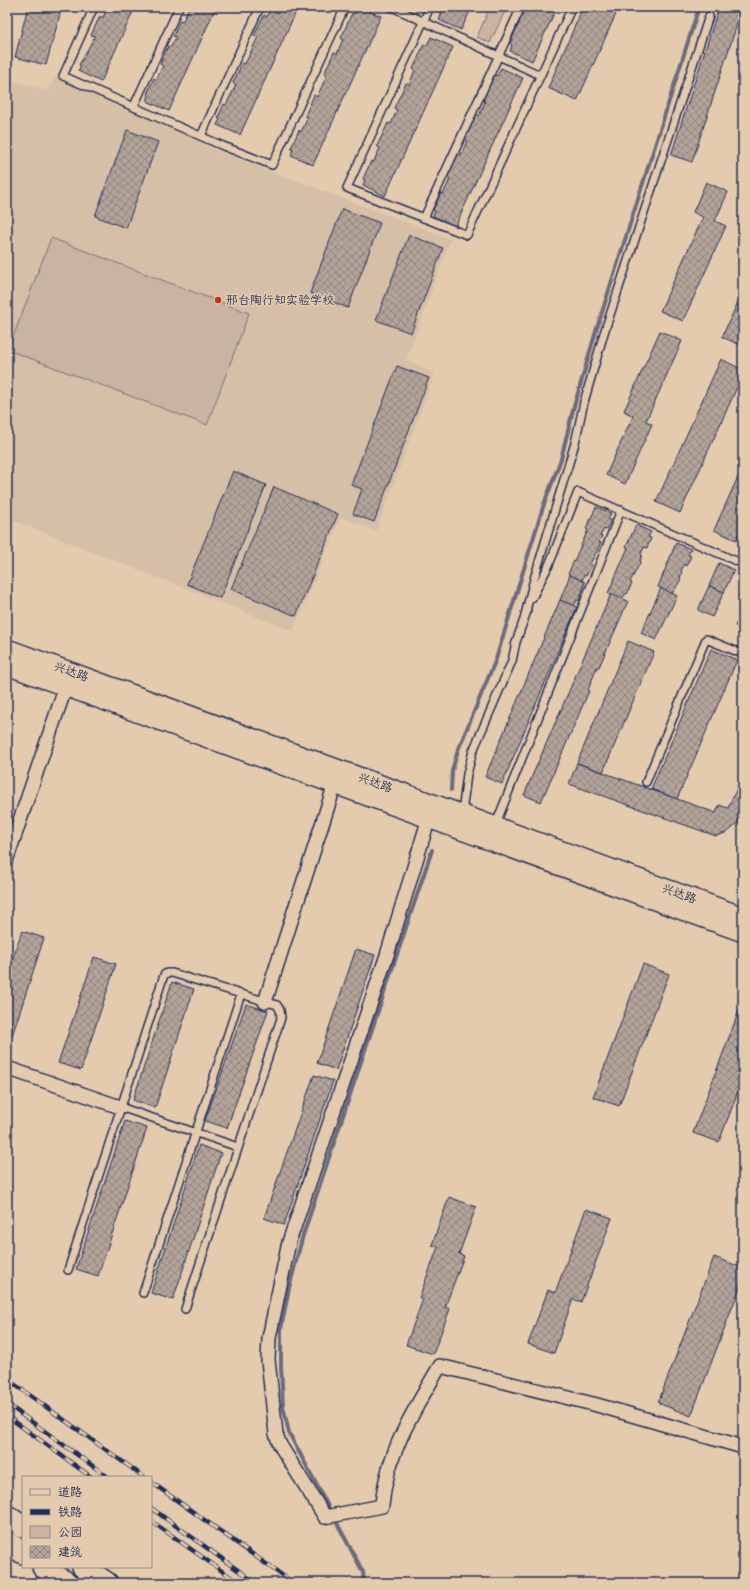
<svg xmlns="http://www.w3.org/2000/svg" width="750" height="1590" viewBox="0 0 750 1590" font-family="'Balsamiq Sans','LXGW WenKai TC',sans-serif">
<defs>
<pattern id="building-cross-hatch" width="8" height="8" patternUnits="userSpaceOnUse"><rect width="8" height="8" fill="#b3a499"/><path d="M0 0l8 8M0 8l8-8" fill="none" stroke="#918680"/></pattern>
</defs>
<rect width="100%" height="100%" fill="#e5cbad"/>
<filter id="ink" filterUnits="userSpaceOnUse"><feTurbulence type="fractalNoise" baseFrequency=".025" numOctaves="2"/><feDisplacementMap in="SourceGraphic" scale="8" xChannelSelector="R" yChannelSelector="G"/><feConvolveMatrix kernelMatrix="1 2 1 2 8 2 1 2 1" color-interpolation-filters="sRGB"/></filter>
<g filter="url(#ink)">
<!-- built -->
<polygon fill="#d6bfa7" points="55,77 221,152 451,239 406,360 435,373 376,531 341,517 293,631 7,518 7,79 49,91"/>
<!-- green -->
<g fill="#c8b4a1" stroke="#727280">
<polygon points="490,7 507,7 490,43 477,37"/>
<polygon points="51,238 249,313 207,425 8,350"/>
</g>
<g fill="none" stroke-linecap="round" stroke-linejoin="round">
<!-- stream -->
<g stroke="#6b6c7d" stroke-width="4">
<polyline points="451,790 452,771 458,750 496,659 543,507 561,459 573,410 596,331 699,7"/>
<polyline points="364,1583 363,1572 289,1433 283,1406 281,1366 281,1329 289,1288 303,1235 432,850"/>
</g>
</g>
<!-- building -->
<g fill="url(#building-cross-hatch)" stroke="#1b2f5e">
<polygon points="28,7 62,7 46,65 15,57"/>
<polygon points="107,7 135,7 101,82 78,71 81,66 79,65 95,36 91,35 100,16 103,18"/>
<polygon points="189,7 216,7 169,111 147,101 149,95 147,94 154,78 156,80 163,66 160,64 168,46 171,47 176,37 173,36 180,20 183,21"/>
<polygon points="271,7 298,7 240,135 217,125 220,119 218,118 224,104 226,105 236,85 233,83 242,63 245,64 258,37 254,35 264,15 267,17"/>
<polygon points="358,7 381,16 313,165 291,155 293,149 291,148 299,130 301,132 308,117 305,116 314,95 317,97 327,75 324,74 334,52 337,54 343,39 341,38 352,13 355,14"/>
<polygon points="442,7 472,7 461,30 439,20 442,13 439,12"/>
<polygon points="526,7 557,7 532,61 510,51 512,45 510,43"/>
<polygon points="583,7 619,7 577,101 548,88"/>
<polygon points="719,7 742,9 692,162 671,155"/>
<polygon points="431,37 453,47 385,196 363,185 365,180 363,179 371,161 373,163 380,148 377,146 388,123 391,124 397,110 394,108 406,83 409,85 415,70 413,69 424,44 427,45"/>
<polygon points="501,68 523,78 455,227 433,216 435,211 433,210 441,193 443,194 450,179 447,177 458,153 461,155 467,141 464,139 476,114 479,116 485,101 483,100 494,75 497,76"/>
<polygon points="127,130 158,142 126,228 95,216"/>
<polygon points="706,182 728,192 715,221 726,226 683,321 660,311 703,217 693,212"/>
<polygon points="342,209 380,223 348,308 310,293"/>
<polygon points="409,235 443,248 411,333 376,320"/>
<polygon points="743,291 743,346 722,337"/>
<polygon points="660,331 682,341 646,421 652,424 625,484 606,475 633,416 624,411"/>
<polygon points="721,359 743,370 743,374 680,513 656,502"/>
<polygon points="397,366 429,378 374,522 353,514 362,489 351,485"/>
<polygon points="743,466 743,525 736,540 714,530"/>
<polygon points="233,471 266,485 220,598 187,584"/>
<polygon points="274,487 338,514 296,616 231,589"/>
<polygon points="596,507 611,513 608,519 611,520 606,530 604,529 600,536 602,536 599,542 601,543 590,564 592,565 586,576 584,575 582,581 568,574 588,530 586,529"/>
<polygon points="636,525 651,532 648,537 651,538 647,548 644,547 641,554 642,555 640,561 641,561 630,582 632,583 627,594 625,594 622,599 608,593 628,548 626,547"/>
<polygon points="676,543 691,549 688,555 691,556 686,566 684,564 681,571 682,572 680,578 681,579 672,594 658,587"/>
<polygon points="719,563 734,570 724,592 709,586"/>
<polygon points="570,575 585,582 579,601 577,600 574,606 560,600"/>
<polygon points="709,586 724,592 712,617 698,610"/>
<polygon points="661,588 677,596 656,640 641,633"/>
<polygon points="611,594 628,601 599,667 597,667 588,690 589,691 541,802 524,795"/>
<polygon points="560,600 577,607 502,784 485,777"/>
<polygon points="743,609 743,629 735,626"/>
<polygon points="628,641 654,652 603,772 577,763"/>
<polygon points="711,649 737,660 677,799 651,789"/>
<polygon points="577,763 716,813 719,805 728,808 743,775 743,820 741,820 728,832 716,836 569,784"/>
<polygon points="22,931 44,938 9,1045 7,1044 7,975"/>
<polygon points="356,949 375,955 336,1070 317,1063"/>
<polygon points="94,957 116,964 81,1070 58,1063"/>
<polygon points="643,964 669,974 619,1106 593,1097"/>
<polygon points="172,982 194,989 155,1108 133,1100"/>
<polygon points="743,1000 743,1078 719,1142 693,1133"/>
<polygon points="246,1004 268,1011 227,1128 205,1121"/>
<polygon points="314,1075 333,1081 284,1225 264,1218"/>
<polygon points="125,1121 147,1128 98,1276 76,1269"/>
<polygon points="199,1145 221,1153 173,1300 151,1293"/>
<polygon points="449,1197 476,1207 459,1254 464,1256 445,1307 450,1309 433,1354 406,1345 423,1299 419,1298 438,1247 432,1245"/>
<polygon points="586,1209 612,1218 581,1302 573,1299 554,1353 528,1344 548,1290 555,1293"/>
<polygon points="714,1257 743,1268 743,1279 691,1416 658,1403"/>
</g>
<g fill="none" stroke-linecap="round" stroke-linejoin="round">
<!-- service casing -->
<g stroke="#1b2f5e" stroke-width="10">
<g id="service">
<polyline points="94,7 63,76 223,146 272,165 345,7"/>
<polyline points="392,7 540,75"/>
<polyline points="430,7 347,188 424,218 521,7"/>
<polyline points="134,106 179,7"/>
<polyline points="201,136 260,7"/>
<polyline points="424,218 467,235 572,7"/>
<polyline points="532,598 549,565 578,492 743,564"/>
<polyline points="525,615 534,579 575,443 584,402 604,333 709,16"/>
<polyline points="646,782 706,639 743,654"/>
<polyline points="462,813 467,774 473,751 512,661 516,642 527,611"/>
<polyline points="495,826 621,510"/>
<polyline points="120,1107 238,1147"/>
<polyline points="68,1270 164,975 167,973 172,973 277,1005 280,1010 281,1018 185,1309"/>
<polyline points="143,1293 241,994"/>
</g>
</g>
<!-- minor casing -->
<g stroke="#1b2f5e" stroke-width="16">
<g id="minor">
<path d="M429 818 387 955 289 1242 269 1338 268 1360 276 1434 280 1445 325 1517 382 1506C386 1454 414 1410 440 1366L597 1405 743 1447"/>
<polyline points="7,858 66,686"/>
<polyline points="265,1002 335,784"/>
<polyline points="7,1068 120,1107"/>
</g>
</g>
<!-- secondary casing -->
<g stroke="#1b2f5e" stroke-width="22">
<g id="secondary">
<polyline points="7,649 743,917"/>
<polyline points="7,665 743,932"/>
</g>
</g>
<!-- primary casing -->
<g stroke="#1b2f5e" stroke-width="24">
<g id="primary">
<polyline points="7,1516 23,1527"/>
<polyline points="7,1542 23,1553"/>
<polyline points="43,1567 67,1583"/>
<polyline points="83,1567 107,1583"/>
</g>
</g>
<!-- service -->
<use href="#service" stroke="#e5cbad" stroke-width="7"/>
<!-- minor -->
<use href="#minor" stroke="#e5cbad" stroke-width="13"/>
<!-- secondary -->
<use href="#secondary" stroke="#e5cbad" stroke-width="19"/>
<!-- primary -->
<use href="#primary" stroke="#e5cbad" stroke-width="21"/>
<!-- rail casing -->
<g stroke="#1b2f5e" stroke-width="4.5">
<g id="rail">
<polyline points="7,1379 144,1477"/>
<polyline points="7,1404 108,1477"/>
<polyline points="7,1416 91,1477"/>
<polyline points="151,1482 293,1583"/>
<polyline points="151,1508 256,1583"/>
<polyline points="151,1521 239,1583"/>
</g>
</g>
<!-- rail -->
<use href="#rail" stroke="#e5cbad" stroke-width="3" stroke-dasharray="9" stroke-linecap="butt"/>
</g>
</g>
<!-- markers -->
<circle fill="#c8321e" stroke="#e5cbad" stroke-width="1.5" cx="218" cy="300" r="4"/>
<g text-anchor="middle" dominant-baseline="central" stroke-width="3" stroke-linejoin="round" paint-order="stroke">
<!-- poi labels -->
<g font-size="12" fill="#1b2f5e" stroke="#e5cbad" text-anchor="start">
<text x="226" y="300">邢台陶行知实验学校</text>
</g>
<!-- street labels -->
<g font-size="12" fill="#1b2f5e" stroke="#e5cbad">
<text transform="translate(71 672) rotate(20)">兴达路</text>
<text transform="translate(375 783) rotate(20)">兴达路</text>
<text transform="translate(679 894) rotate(20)">兴达路</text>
</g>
</g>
<!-- margin -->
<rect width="750" height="1590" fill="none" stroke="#e5cbad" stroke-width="24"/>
<rect x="12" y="12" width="726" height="1566" fill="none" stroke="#1b2f5e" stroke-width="1.5" filter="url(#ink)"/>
<!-- legend -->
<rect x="22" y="1476" width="130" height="92" fill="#e5cbad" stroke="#948d8d"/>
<rect x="30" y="1489" width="20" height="6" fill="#e5cbad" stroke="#948d8d"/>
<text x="58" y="1496" font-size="12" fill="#1b2f5e">道路</text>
<rect x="30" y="1509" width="20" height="6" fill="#1b2f5e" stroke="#948d8d"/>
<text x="58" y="1516" font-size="12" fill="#1b2f5e">铁路</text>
<rect x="30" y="1526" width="20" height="12" fill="#c8b4a1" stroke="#948d8d"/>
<text x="58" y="1536" font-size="12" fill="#1b2f5e">公园</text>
<rect x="30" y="1546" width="20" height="12" fill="url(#building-cross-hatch)" stroke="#948d8d"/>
<text x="58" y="1556" font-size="12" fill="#1b2f5e">建筑</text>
</svg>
